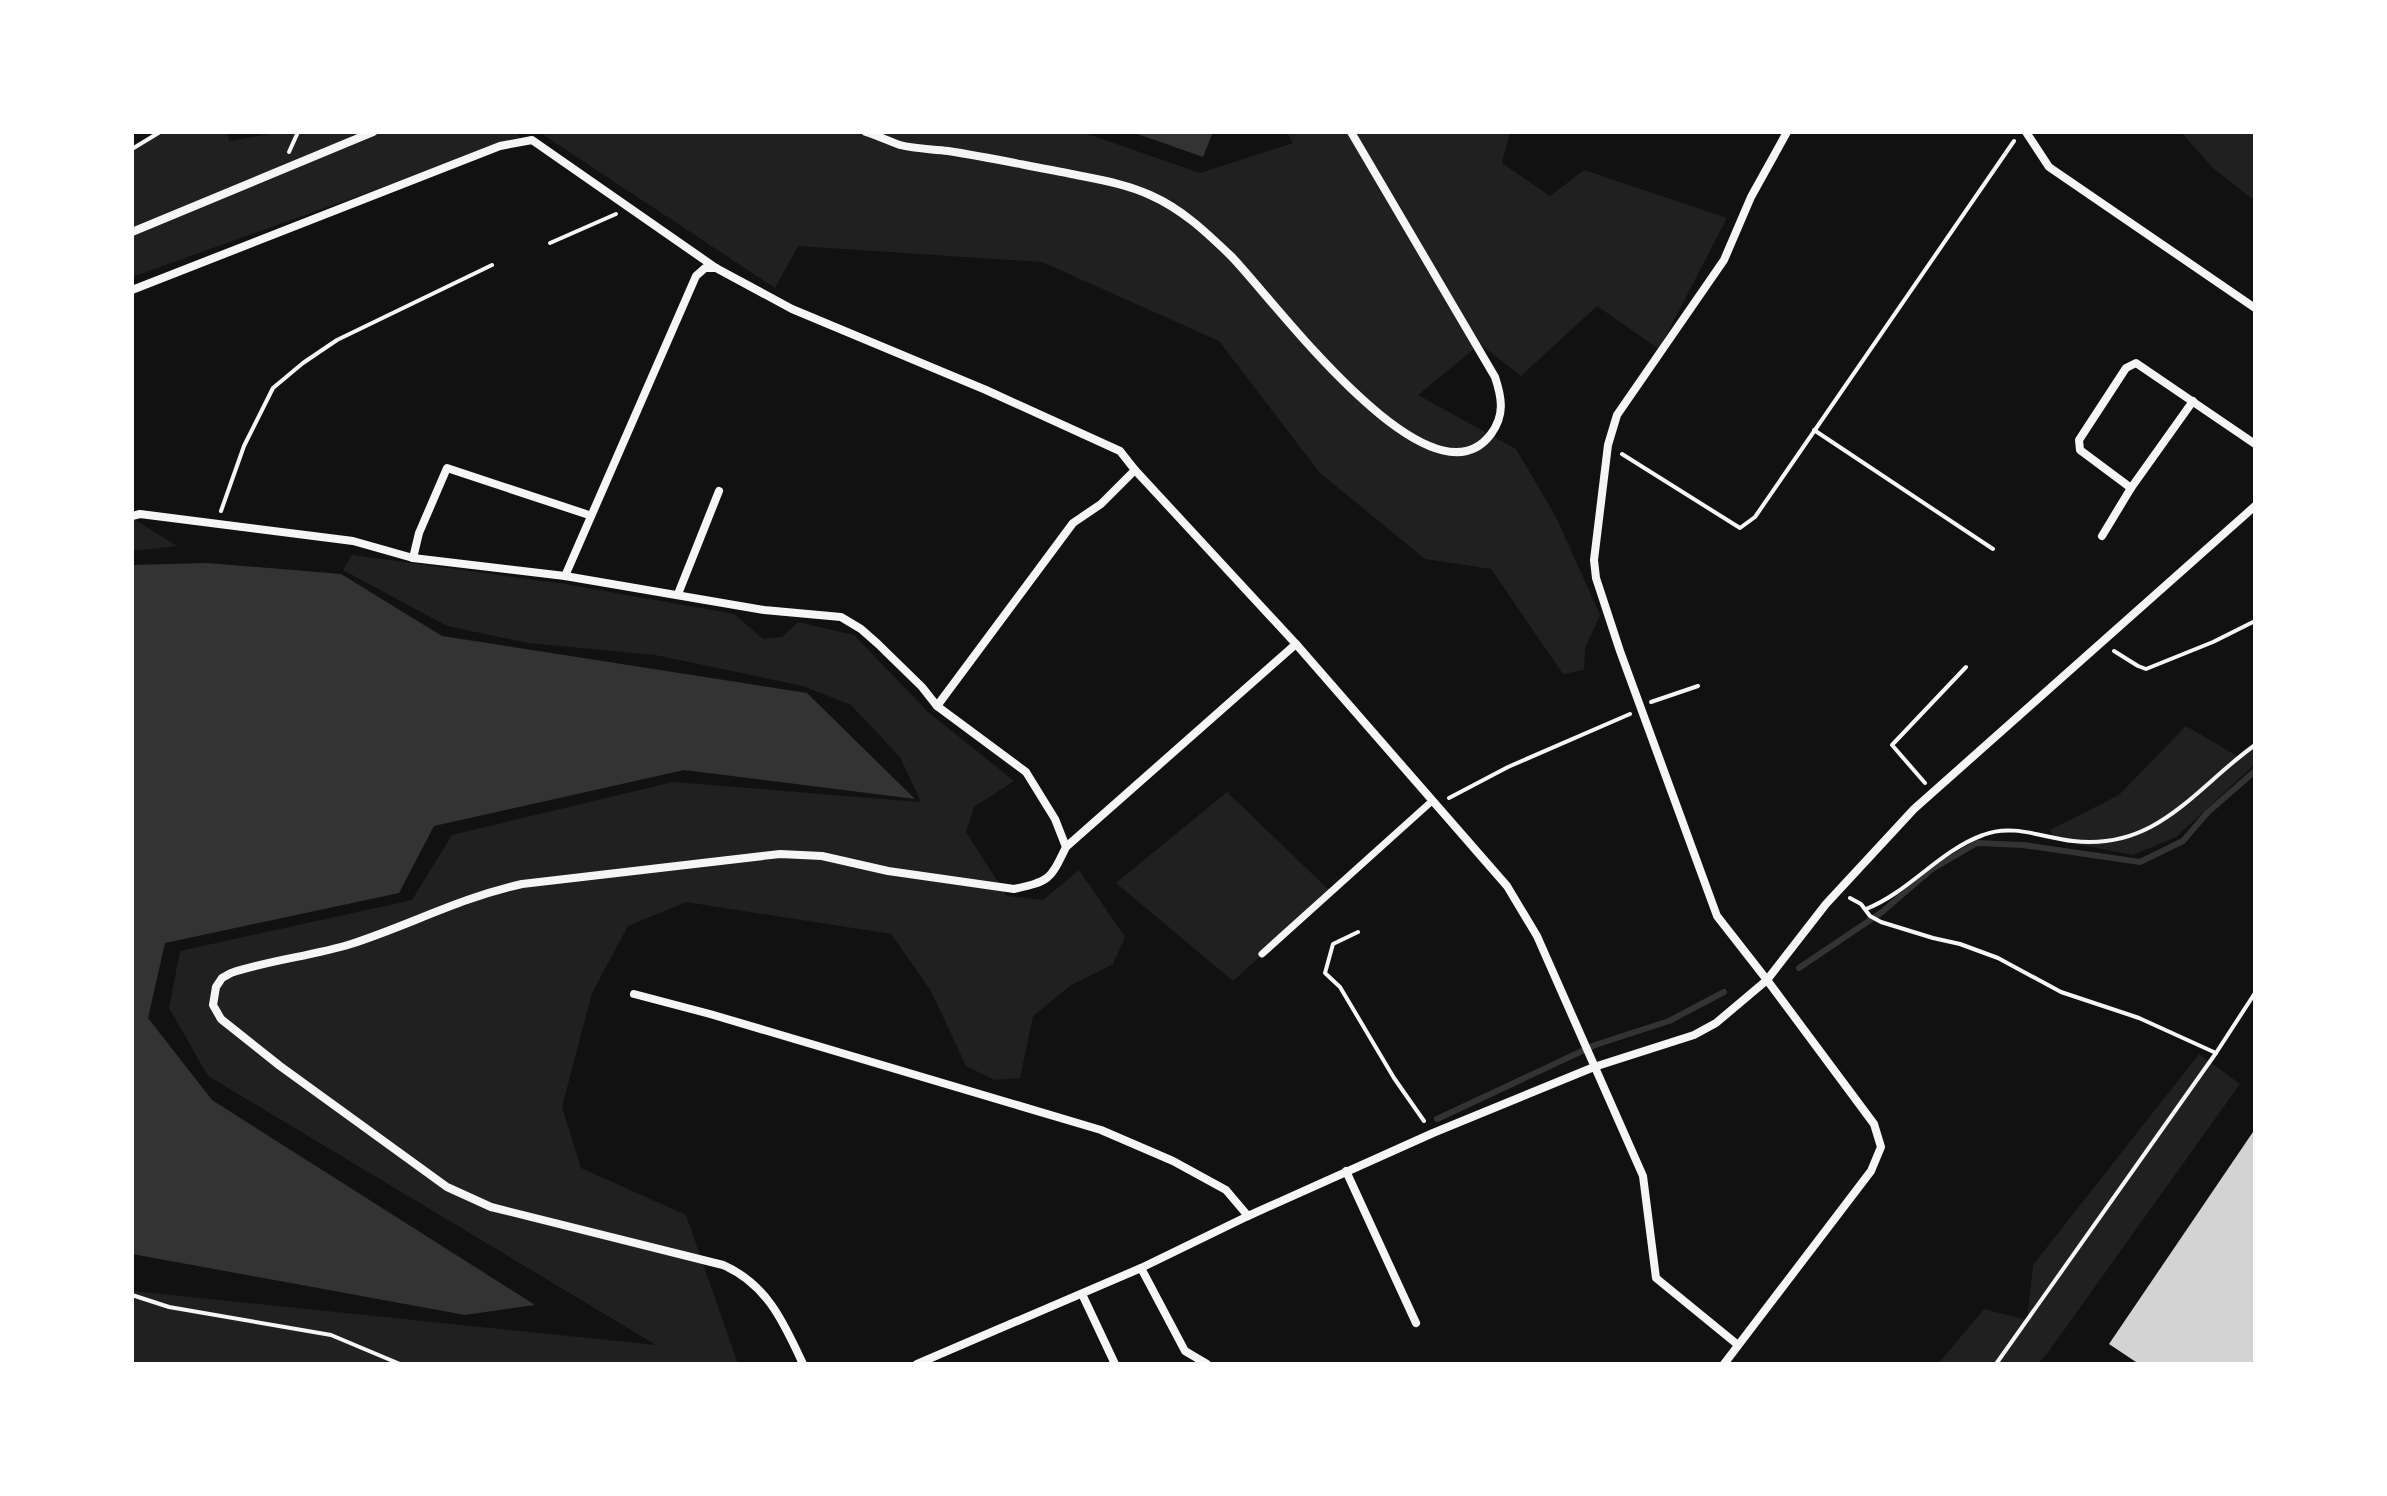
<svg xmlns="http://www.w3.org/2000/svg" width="2387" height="1496" viewBox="0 0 2387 1496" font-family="'Open Sans',sans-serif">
<rect width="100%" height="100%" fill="#111"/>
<!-- green -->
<g fill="#202020">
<polygon points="158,132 228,132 229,141 281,132 517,132 520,138 132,277 132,147"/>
<polygon points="539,132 1082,132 1200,173 1293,143 1287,132 1510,132 1502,163 1550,196 1584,170 1727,218 1659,349 1597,306 1521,376 1480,344 1418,395 1516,449 1556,517 1600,615 1585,648 1584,670 1563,674 1491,569 1425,559 1320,473 1219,341 1042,262 798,246 775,288"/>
<polygon points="2181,132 2255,132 2255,201 2212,167"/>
<polygon points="132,518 177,546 132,551"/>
<polygon points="352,555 565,584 734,614 763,639 782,637 798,622 854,635 928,712 1014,781 974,807 966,832 1007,896 1043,900 1079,870 1125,937 1113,964 1071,985 1033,1016 1020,1078 995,1080 966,1066 931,991 891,934 686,902 628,926 592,993 562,1107 581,1168 686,1215 738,1364 132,1364 132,1291 656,1345 208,1076 169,1008 180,951 412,900 452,835 673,782 921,802 900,757 851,705 803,686 655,655 528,643 447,626 343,570"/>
<polygon points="2186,726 2237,756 2255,743 2255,764 2176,837 2133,855 2055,840 2050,830 2119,795"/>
<polygon points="1227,792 1331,892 1233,981 1116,883"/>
<polygon points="2199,1054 2240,1084 2047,1354 2037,1364 1938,1364 1984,1309 2027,1320 2033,1265"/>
</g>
<!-- water -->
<g fill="#333">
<polygon points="1132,132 1213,132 1203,157"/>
<polygon points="207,563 341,574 442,636 807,693 915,799 684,770 434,826 399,893 165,943 148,1018 212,1100 535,1305 465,1315 132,1254 132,565"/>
</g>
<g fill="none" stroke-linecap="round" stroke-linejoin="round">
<!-- stream -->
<g stroke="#333" stroke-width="6">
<polyline points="1799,968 1882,912 1932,869 1977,843 2023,845 2140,862 2183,841 2207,813 2255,771"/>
<polyline points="1437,1119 1595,1045 1669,1021 1724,992"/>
</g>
</g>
<!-- building -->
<polygon fill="#d3d3d3" points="2255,1129 2255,1364 2139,1364 2109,1344"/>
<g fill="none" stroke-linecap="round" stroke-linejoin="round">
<!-- path -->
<g stroke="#f5f5f5" stroke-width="4">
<polyline points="132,149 160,132"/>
<polyline points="289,152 298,132"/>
<polyline points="550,243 616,214"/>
<polyline points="1814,430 1993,549"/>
<polyline points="1622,454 1740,528 1755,517 2014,141"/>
<polyline points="221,511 244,446 273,388 303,363 337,340 492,265"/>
<polyline points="2114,651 2138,666 2146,669 2213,642 2255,621"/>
<polyline points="1651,702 1698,686"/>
<polyline points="1925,783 1892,745 1966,667"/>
<polyline points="1449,798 1508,767 1630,714"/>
<polyline points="1850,898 1861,904 1870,916 1881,922 1933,938 1960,944 1998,958 2061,992 2139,1018 2216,1053"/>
<path d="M1866 909C1909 892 1939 851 1983 835 2013 823 2043 838 2073 841 2157 851 2195 788 2255 745"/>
<polyline points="1358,932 1333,944 1325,973 1340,987 1394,1078 1424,1121"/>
<polyline points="132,1295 169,1307 331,1335 400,1364"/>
<polyline points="1996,1364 2216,1053 2255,993"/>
</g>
<!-- pedestrian -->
<polyline stroke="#f5f5f5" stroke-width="7" points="1262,954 1432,801"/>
<!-- minor -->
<g stroke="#f5f5f5" stroke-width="8">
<path d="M866 132C878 136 889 141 900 145 915 149 933 149 948 151 988 157 1028 166 1067 173 1095 179 1124 183 1150 195 1182 209 1206 232 1231 256 1270 295 1430 516 1491 434 1505 415 1502 398 1495 377L1351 132"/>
<polyline points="2026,132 2049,167 2255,308"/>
<polyline points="132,232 373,132"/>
<polyline points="132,290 500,146 532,140 716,268 792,309 986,390 1120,451 1135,470 1296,644 1507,886 1537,936 1643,1176 1656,1278 1738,1345"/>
<polyline points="2131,488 2080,450 2079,440 2126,368 2136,363 2255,444"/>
<path d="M132 516 140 514 353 541 413 558 565 576 764 610 841 617 861 629 878 644 922 687 937 706 1026 772 1055 819 1066 847C1050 880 1050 881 1014 889L888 871 822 856 780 854 522 884C459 898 410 925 351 944 312 956 270 960 231 973L222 978 216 987 213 1005 221 1019 280 1066 447 1187 491 1207 723 1265C767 1284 784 1323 803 1364"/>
<polyline points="2102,536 2131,488 2193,401"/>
<polyline points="413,558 419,533 447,468 589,515"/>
<polyline points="565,576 696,276 705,268 716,268"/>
<polyline points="678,594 719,491"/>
<polyline points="937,706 1073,523 1101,504 1135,470"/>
<polyline points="1066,847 1296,644"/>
<polyline points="634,994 710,1014 1101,1130 1173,1161 1226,1190 1248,1216"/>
<polyline points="1346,1171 1416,1323"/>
<polyline points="1141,1268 1185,1351 1207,1364"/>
<polyline points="1082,1294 1115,1364"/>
<polyline points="917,1364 1141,1268 1248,1216 1433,1133 1594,1067 1694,1035 1716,1023 1767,980 1826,904 1914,809 2255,506"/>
<polyline points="1724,1364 1871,1171 1881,1147 1874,1124 1767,980 1717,916 1620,651 1596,578 1594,560 1608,445 1617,415 1724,260 1751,197 1787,132"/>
</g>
</g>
<!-- border -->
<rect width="2387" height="1496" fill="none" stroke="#ffffff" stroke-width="268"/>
</svg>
